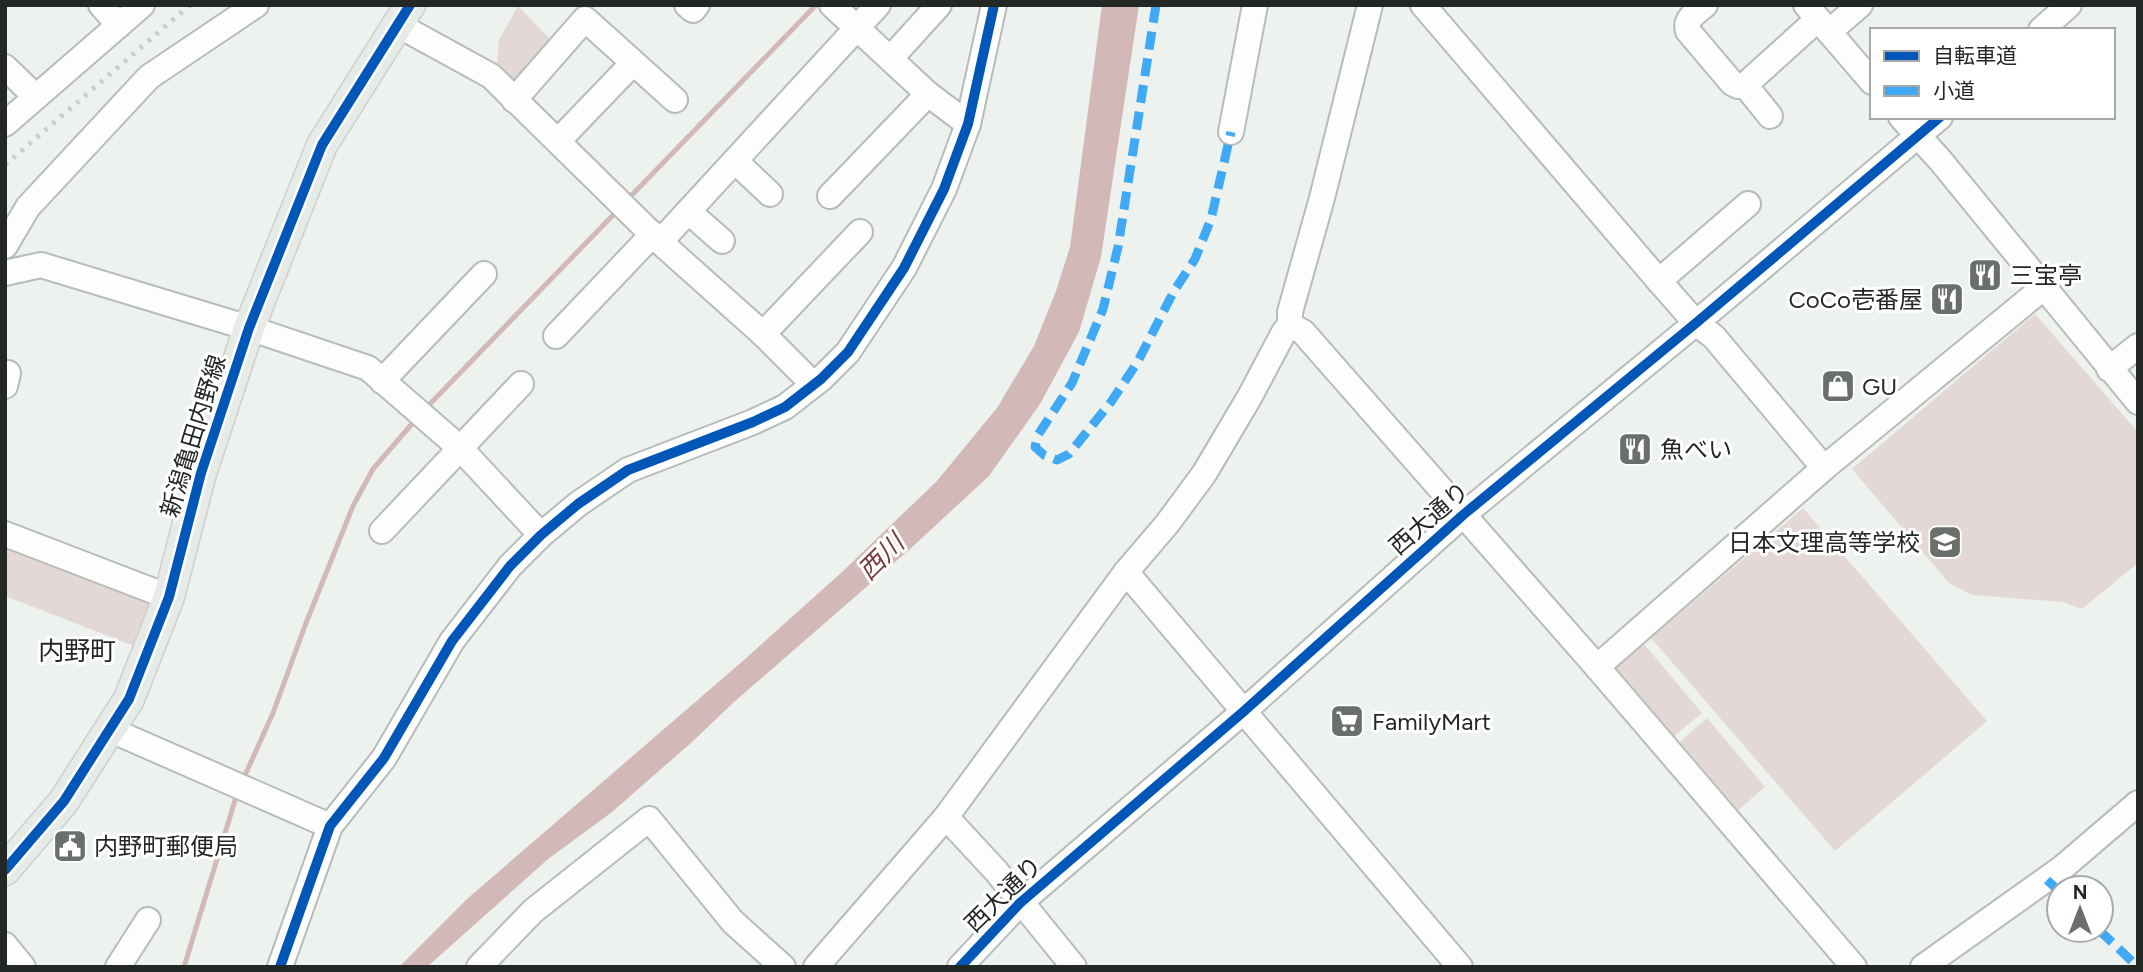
<svg xmlns="http://www.w3.org/2000/svg" width="2143" height="972" viewBox="0 0 2143 972" font-family="Figtree,'Noto Sans JP',sans-serif">
<rect width="100%" height="100%" fill="#edf2ee"/>
<!-- green -->
<g fill="#e4d8d7">
<polygon points="518,6 556,45 513,86 496,71 499,40"/>
<polygon points="2035,314 2138,432 2138,563 2082,609 2063,602 1972,595 1949,583 1852,469"/>
<polygon points="1803,508 1987,721 1835,851 1651,638"/>
<polygon points="5,535 166,598 144,650 5,596"/>
<polygon points="1644,644 1702,713 1674,736 1616,668"/>
<polygon points="1707,718 1765,787 1738,810 1680,742"/>
</g>
<!-- water -->
<polygon fill="#d2b8b7" points="1102,5 1139,5 1101,257 1079,332 1040,404 989,476 910,549 734,702 692,742 612,812 548,859 427,967 399,967 467,899 744,660 842,572 936,482 997,408 1034,346 1056,291 1070,247"/>
<g fill="none" stroke-linecap="round" stroke-linejoin="round">
<!-- stream -->
<g stroke="#d2b8b7" stroke-width="5">
<polyline points="628,199 816,5"/>
<polyline points="426,408 619,209"/>
<polyline points="242,782 273,713 306,623 353,506 373,469 417,418"/>
<polyline points="184,967 237,794"/>
</g>
<!-- minor casing -->
<g stroke="#b8bcb9" stroke-width="28">
<g id="minor">
<polyline points="101,5 119,25"/>
<polyline points="687,5 693,10 697,5"/>
<polyline points="832,5 928,94 968,124"/>
<polyline points="1423,5 1659,281 1696,323 1714,337 1824,468"/>
<path d="M1705 5C1696 13 1684 19 1688 31L1732 83 1738 86 1745 85 1818 19"/>
<polyline points="1806,5 1872,82"/>
<polyline points="398,25 491,76 660,242 763,334 813,384"/>
<polyline points="2041,30 2069,5"/>
<polyline points="1829,32 1860,5"/>
<polyline points="891,58 939,5"/>
<polyline points="5,67 36,97"/>
<polyline points="1745,85 1770,116"/>
<polyline points="514,100 585,19 675,100"/>
<polyline points="1901,117 1940,160 2138,402"/>
<polyline points="5,124 142,5"/>
<polyline points="1231,132 1255,5"/>
<polyline points="559,140 633,63"/>
<polyline points="735,161 770,194"/>
<polyline points="830,196 928,94"/>
<polyline points="689,212 722,241"/>
<polyline points="660,242 878,5"/>
<polyline points="5,246 28,207 149,77 256,5"/>
<polyline points="5,273 41,265 249,328 368,368 460,448 541,535"/>
<polyline points="1659,281 1748,204"/>
<polyline points="1290,325 1303,332 1597,667 1854,967"/>
<polyline points="763,334 860,232"/>
<polyline points="556,336 653,234"/>
<polyline points="2109,369 2138,346"/>
<polyline points="5,373 8,373 5,386"/>
<polyline points="382,381 484,274"/>
<polyline points="382,531 521,384"/>
<polyline points="5,534 169,597"/>
<polyline points="1126,572 1460,967"/>
<polyline points="1597,667 1824,468 2043,288"/>
<polyline points="111,730 330,826"/>
<polyline points="946,817 996,871 1074,967"/>
<polyline points="5,945 23,967"/>
<polyline points="118,967 148,920"/>
<polyline points="280,967 330,826 384,758 452,641 510,566 541,535 578,504 628,470 753,422 785,407 821,379 848,352 904,268 944,189 968,124 994,5"/>
<polyline points="479,967 533,911 649,819 733,922 783,967"/>
<polyline points="816,967 946,817 1126,572 1167,524 1204,474 1249,398 1284,332 1290,325 1290,312 1322,198 1370,5"/>
<polyline points="960,967 1020,903 1243,712 1463,515 1696,323 1940,117"/>
<polyline points="1923,967 2062,868 2138,803"/>
</g>
</g>
<!-- major casing -->
<g stroke="#cdcfcd" stroke-width="33">
<polyline id="major" points="5,870 64,801 129,699 169,597 201,473 249,328 322,145 410,5"/>
</g>
<!-- minor -->
<use href="#minor" stroke="#fcfdfc" stroke-width="24"/>
<!-- major -->
<use href="#major" stroke="#e6ebe8" stroke-width="30"/>
<!-- rail -->
<polyline stroke="#cbcdcb" stroke-width="5" stroke-dasharray="3.5 7" stroke-linecap="butt" points="5,165 190,5"/>
<!-- quiet -->
<g stroke="#3fa9f5" stroke-width="9" stroke-dasharray="18 9" stroke-linecap="butt">
<polyline points="1156,5 1118,247 1103,309 1072,383 1038,435 1035,447 1044,455 1057,460 1069,454 1111,402 1137,363 1174,291 1195,259 1211,219 1231,132"/>
<polyline points="2047,880 2059,891"/>
<polyline points="2099,930 2138,967"/>
</g>
<!-- cycleway casing -->
<g stroke="#fff" stroke-width="15">
<g id="cycleway">
<polyline points="5,870 64,801 129,699 169,597 201,473 249,328 322,145 410,5"/>
<polyline points="280,967 330,826 384,758 452,641 510,566 541,535 578,504 628,470 753,422 785,407 821,379 848,352 904,268 944,189 968,124 994,5"/>
<polyline points="960,967 1020,903 1243,712 1463,515 1696,323 1940,117"/>
</g>
</g>
<!-- cycleway -->
<use href="#cycleway" stroke="#0057b8" stroke-width="10"/>
</g>
<!-- icons -->
<defs>
<g id="restaurant-square" transform="scale(1.75)"><rect x="-9" y="-9" width="18" height="18" rx="4" fill="#6a6f6b" stroke="#fff"/><path d="M-5-6h1v4h1v-4h1v4h1v-4h1v5L-1.5 .5V6h-2V.5L-5-1ZM5-6V6H3V1.5H1.5Q1.5-4 5-6Z" fill="#fff"/></g>
<g id="shop-square" transform="scale(1.75)"><rect x="-9" y="-9" width="18" height="18" rx="4" fill="#6a6f6b" stroke="#fff"/><path d="M-5-2.5h2.3a2.7 3.5 0 0 1 5.4 0H5L5.5 6h-11ZM-1.5-2.5h3a1.5 2.3 0 0 0-3 0Z" fill="#fff"/></g>
<g id="school-square" transform="scale(1.75)"><rect x="-9" y="-9" width="18" height="18" rx="4" fill="#6a6f6b" stroke="#fff"/><path d="M0-5L7-2L0 1L-7-2ZM-4 1L0 2.5L4 1V4Q0 6-4 4Z" fill="#fff"/></g>
<g id="supermarket-square" transform="scale(1.75)"><rect x="-9" y="-9" width="18" height="18" rx="4" fill="#6a6f6b" stroke="#fff"/><path d="M-6-5.5h2.5l.6 2H6L4.5 2H-2.5L-4.4-4H-6ZM-1.5 3.2a1.3 1.3 0 1 0 .1 0ZM3 3.2a1.3 1.3 0 1 0 .1 0Z" fill="#fff"/></g>
<g id="civic-square" transform="scale(1.75)"><rect x="-9" y="-9" width="18" height="18" rx="4" fill="#6a6f6b" stroke="#fff"/><path d="M-.6-6.5H3V-4.5H.6V-3L4-1V1h2V6H-6V1h2V-1L-.6-3ZM-1.2 2.5V6h2.4V2.5Z" fill="#fff"/></g>
</defs>
<g fill-rule="evenodd">
<use href="#restaurant-square" x="1985" y="275"/>
<use href="#restaurant-square" x="1947" y="299"/>
<use href="#shop-square" x="1838" y="386"/>
<use href="#restaurant-square" x="1635" y="449"/>
<use href="#school-square" x="1945" y="542"/>
<use href="#supermarket-square" x="1347" y="721"/>
<use href="#civic-square" x="70" y="846"/>
</g>
<g text-anchor="middle" dominant-baseline="central" stroke-width="6" stroke-linejoin="round" paint-order="stroke">
<!-- poi labels -->
<g font-size="24" fill="#242825" stroke="#fff" text-anchor="start">
<text x="2010" y="275">三宝亭</text>
<text x="1923" y="299" text-anchor="end">CoCo壱番屋</text>
<text x="1862" y="386">GU</text>
<text x="1660" y="449">魚べい</text>
<text x="1920" y="542" text-anchor="end">日本文理高等学校</text>
<text x="1372" y="721">FamilyMart</text>
<text x="94" y="846">内野町郵便局</text>
</g>
<!-- street labels -->
<g font-size="24" fill="#242825" stroke="#fff">
<text transform="translate(193 436) rotate(-73)">新潟亀田内野線</text>
<text transform="translate(1429 518) rotate(-41)">西大通り</text>
<text transform="translate(1003 894) rotate(-44)">西大通り</text>
</g>
<!-- water labels -->
<g font-size="26" font-style="italic" fill="#743c41" stroke="#fff">
<text transform="translate(881 557) rotate(-45)">西川</text>
</g>
<!-- neighbourhood labels -->
<g font-size="26" fill="#242825" stroke="#fff">
<text x="77" y="651">内野町</text>
</g>
</g>
<!-- border -->
<rect width="2143" height="972" fill="none" stroke="#242825" stroke-width="14"/>
<!-- legend -->
<rect x="1870" y="28" width="245" height="91" fill="#ffffff" stroke="#a7a9a8" stroke-width="2"/>
<rect x="1884" y="51" width="35" height="10" fill="#0057b8" stroke="#a7a9a8" stroke-width="2"/>
<text x="1933" y="63" font-size="21" fill="#242825">自転車道</text>
<rect x="1884" y="86" width="35" height="10" fill="#3fa9f5" stroke="#a7a9a8" stroke-width="2"/>
<text x="1933" y="98" font-size="21" fill="#242825">小道</text>
<!-- north arrow -->
<g transform="translate(2080 909)"><circle r="33" fill="#ffffff" stroke="#a7a9a8" stroke-width="2"/>
<path d="M0-5L12 26L0 18L-12 26Z" fill="#6a6f6b"/>
<text y="-10" font-size="19" font-weight="bold" text-anchor="middle" fill="#242825">N</text>
</g>
</svg>
